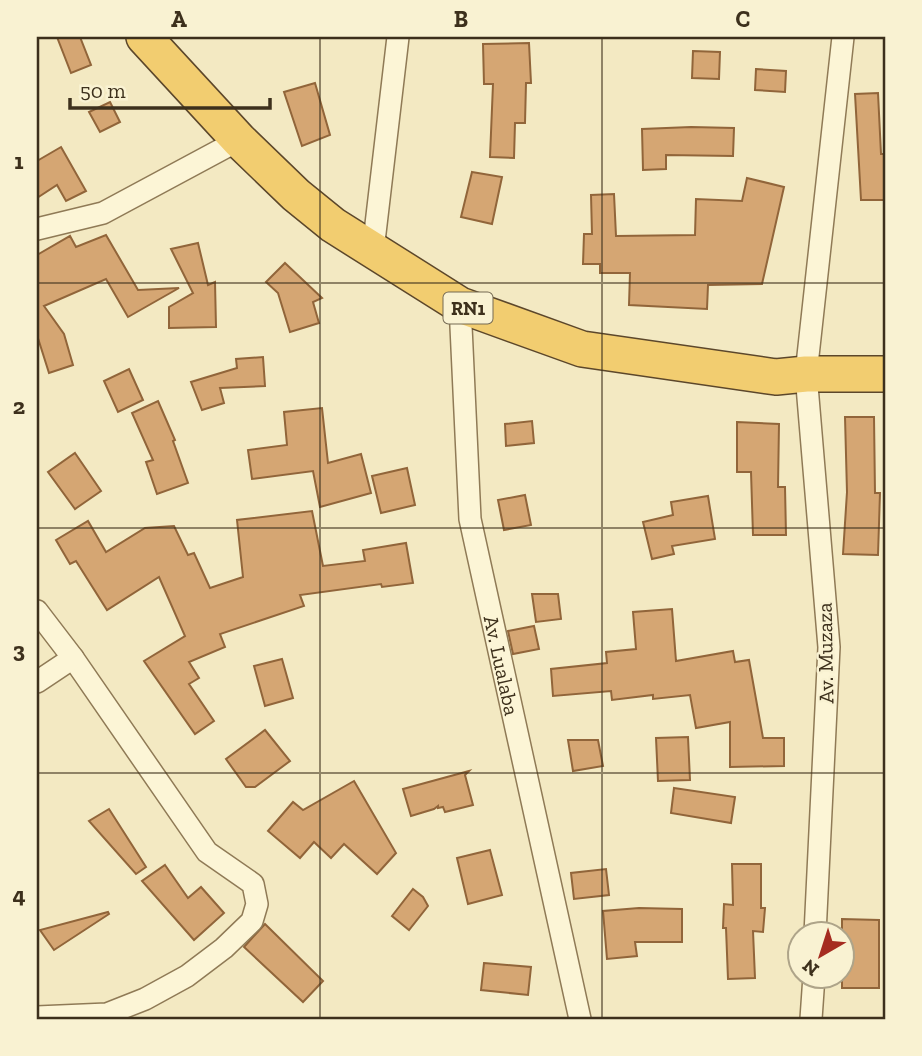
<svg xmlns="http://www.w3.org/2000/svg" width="922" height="1056" viewBox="0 0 922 1056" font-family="'Zilla Slab',serif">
<rect width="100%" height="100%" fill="#f3e9c2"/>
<!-- building -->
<g fill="#d5a673" stroke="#91653a" stroke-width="2">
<polygon points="57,37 80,37 91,65 71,73"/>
<polygon points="529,43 531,83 526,83 525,123 515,123 514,158 490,157 493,84 484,84 483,44"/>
<polygon points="693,51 720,52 719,79 692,78"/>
<polygon points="756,69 786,71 785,92 755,90"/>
<polygon points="315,83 330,135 302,146 284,92"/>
<polygon points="878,93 881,154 885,154 885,200 861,200 855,94"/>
<polygon points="110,102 120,122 100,132 89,112"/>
<polygon points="691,127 734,128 733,156 666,155 666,169 643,170 642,129"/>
<polygon points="61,147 86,191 66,201 57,185 37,198 37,161"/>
<polygon points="472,172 502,177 492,224 461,217"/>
<polygon points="747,178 784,187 762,284 708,285 707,309 629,305 630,273 600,273 600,264 583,264 584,234 592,234 591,195 614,194 616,236 695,235 696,199 742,201"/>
<polygon points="106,235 138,290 179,288 128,317 106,279 44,306 64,334 73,365 49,373 37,335 37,255 70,236 76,247"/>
<polygon points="198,243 208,285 215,282 216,327 169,328 169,307 193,293 171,249"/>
<polygon points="285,263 322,298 313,302 319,323 290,332 278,293 266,282"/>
<polygon points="263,357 265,386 220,388 224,403 202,410 191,382 237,368 236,359"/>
<polygon points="129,369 143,400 118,412 104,381"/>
<polygon points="158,401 175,440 173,441 188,483 157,494 146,462 153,460 132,413"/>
<polygon points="322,408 328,463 361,454 371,493 320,507 313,471 252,479 248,450 287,445 284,412"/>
<polygon points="845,417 874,417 875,493 880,493 878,555 843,554 847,492"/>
<polygon points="532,421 534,443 506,446 505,424"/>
<polygon points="737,422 779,424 778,487 785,487 786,535 753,535 751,472 737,472"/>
<polygon points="75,453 101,491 75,509 48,472"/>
<polygon points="407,468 415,505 381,513 372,476"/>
<polygon points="525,495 531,525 504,530 498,500"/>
<polygon points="708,496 715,539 672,546 674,554 652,559 643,522 673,515 671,502"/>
<polygon points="312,511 323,566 365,561 363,550 406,543 413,583 382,587 381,584 300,595 304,606 220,634 225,647 189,662 199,678 189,684 214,721 195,734 144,661 185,636 159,577 107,610 76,561 70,564 56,540 88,521 106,552 145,528 174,526 188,555 194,553 210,588 243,577 237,520"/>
<polygon points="532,594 558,594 561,619 536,622"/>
<polygon points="672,609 676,661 733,651 735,662 749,660 763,738 784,738 784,766 730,767 730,722 696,728 690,695 653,699 653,695 612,700 611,691 553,696 551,669 607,663 606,652 636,649 633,612"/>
<polygon points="534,626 539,649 513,654 508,631"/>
<polygon points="282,659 293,698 265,706 254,666"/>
<polygon points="265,730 290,761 255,787 246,787 226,759"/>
<polygon points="688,737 690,780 658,781 656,738"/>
<polygon points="568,740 598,740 603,766 573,771"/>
<polygon points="469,771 465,775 473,805 445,812 443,807 438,808 438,806 434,809 411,816 403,789"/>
<polygon points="354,781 396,853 377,874 344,844 331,858 314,842 300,858 268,831 293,802 303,810"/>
<polygon points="674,788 735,797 731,823 671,813"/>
<polygon points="109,809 146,867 136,874 89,821"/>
<polygon points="490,850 502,895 468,904 457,858"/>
<polygon points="732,864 761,864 761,908 765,908 763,932 753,931 755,978 728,979 726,928 723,928 724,904 733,905"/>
<polygon points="165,865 188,898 201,887 224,913 194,940 142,881"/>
<polygon points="606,869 609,895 574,899 571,873"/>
<polygon points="413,889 423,897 428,906 409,930 392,916"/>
<polygon points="639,908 682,909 682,942 635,942 637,956 607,959 603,911"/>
<polygon points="108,912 109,914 54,950 40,930"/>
<polygon points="842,919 879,920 879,988 842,988"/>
<polygon points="265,924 323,981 303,1002 244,947"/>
<polygon points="484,963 531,967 528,995 481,990"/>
</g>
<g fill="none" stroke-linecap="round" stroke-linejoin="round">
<!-- minor casing -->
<g stroke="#8f7a56" stroke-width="24">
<g id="minor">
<polyline points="37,229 103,213 239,140"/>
<polyline points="373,250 398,37"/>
<path id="s1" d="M460 305 470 519 580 1019"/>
<polyline points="37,611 73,658 207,852 253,884 257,904 252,921 224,948 187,976 145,999 107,1014 37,1017"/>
<polyline points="37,682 73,658"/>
<polyline points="815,934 829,647 806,374 843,37"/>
<polyline points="811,1019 814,976"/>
</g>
</g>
<!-- trunk casing -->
<g stroke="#5c472b" stroke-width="38">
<polyline id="trunk" points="144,37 239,140 296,195 333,225 460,305 582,349 776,377 806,374 885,374"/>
</g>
<!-- minor -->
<use href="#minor" stroke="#fcf5d6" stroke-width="21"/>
<!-- trunk -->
<use href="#trunk" stroke="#f2cd70" stroke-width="35"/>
</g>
<!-- grid -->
<path fill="none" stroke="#3d301c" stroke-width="2" stroke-opacity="0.55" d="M320 37V1019M602 37V1019M37 283H885M37 528H885M37 773H885"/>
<g text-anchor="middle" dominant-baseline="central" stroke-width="5" stroke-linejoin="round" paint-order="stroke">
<!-- shield labels -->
<rect fill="#f9f2d2" stroke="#756a53" stroke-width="2" x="443.5" y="292.5" width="49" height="31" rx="5"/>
<g font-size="19" font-weight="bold" fill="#3d301c">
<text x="468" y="308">RN1</text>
</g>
<!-- street labels -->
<g font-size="21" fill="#3d301c" stroke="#f9f2d2">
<text transform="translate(825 653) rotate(-91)">Av. Muzaza</text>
<text stroke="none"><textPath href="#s1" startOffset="364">Av. Lualaba</textPath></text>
</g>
</g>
<!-- border -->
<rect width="922" height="1056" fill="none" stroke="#f9f2d2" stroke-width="77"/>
<!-- north arrow -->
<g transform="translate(821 955) rotate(219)"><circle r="33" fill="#f9f2d2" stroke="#aea489" stroke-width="2"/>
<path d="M0-5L12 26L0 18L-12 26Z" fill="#a52c20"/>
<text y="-10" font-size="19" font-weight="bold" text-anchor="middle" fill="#3d301c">N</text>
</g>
<!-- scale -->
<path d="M70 98v10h200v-10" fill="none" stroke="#3d301c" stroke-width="3.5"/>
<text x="80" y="98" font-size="21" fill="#3d301c" stroke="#f9f2d2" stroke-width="5" paint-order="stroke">50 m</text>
<rect x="38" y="38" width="846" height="980" fill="none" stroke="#3d301c" stroke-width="2.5"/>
<g font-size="23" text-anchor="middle" font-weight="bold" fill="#3d301c">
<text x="179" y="27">A</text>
<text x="461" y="27">B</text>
<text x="743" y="27">C</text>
<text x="19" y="169">1</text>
<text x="19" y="414">2</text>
<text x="19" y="658">3</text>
<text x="19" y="903">4</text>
</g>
</svg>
